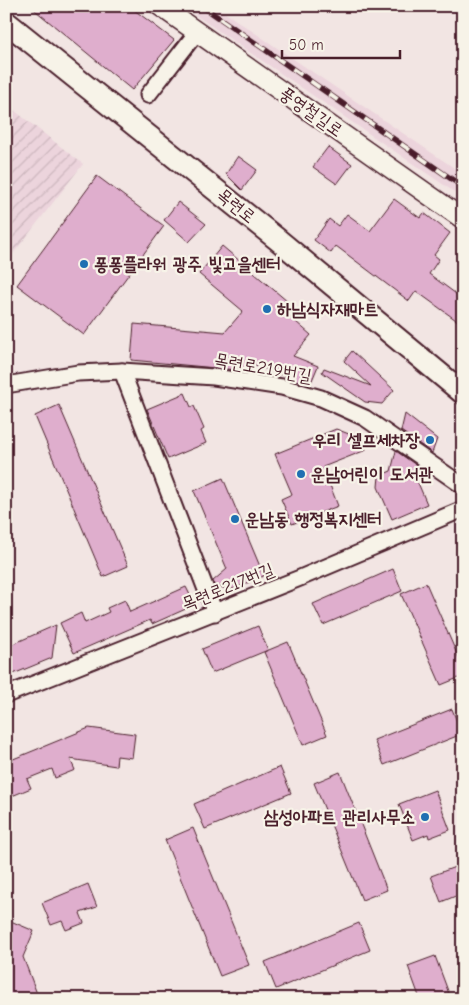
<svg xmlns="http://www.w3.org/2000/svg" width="469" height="1005" viewBox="0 0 469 1005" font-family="'Comic Neue','Poor Story',sans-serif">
<defs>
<pattern id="industrial-furrows" width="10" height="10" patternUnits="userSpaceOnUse" patternTransform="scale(1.25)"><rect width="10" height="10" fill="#ecd4dc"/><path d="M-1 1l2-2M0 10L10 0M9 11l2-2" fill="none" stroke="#ccb6bd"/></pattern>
</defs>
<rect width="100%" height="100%" fill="#f2e5e3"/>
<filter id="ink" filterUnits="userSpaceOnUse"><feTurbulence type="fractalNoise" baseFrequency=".02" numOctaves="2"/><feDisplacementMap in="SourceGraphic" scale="10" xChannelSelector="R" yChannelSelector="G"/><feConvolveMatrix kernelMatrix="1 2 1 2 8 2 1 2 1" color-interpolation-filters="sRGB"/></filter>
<g filter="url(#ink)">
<!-- built -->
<polygon fill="#ecd4dc" points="182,6 215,6 463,174 463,198"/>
<!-- industrial -->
<polygon fill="url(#industrial-furrows)" points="6,104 83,164 6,263"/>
<!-- building -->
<g fill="#dfaecd" stroke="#4a1f2b">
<polygon points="30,6 129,6 174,40 132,90"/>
<polygon points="328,147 352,164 337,184 313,167"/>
<polygon points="238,156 257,170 242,190 226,174"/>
<polygon points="97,176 164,226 84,335 17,285"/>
<polygon points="394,199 420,218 424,213 450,233 434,255 439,259 429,274 463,299 463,325 416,291 409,301 336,246 331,253 314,240 329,219 338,226 347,214 370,231"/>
<polygon points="178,202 206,224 189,242 164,220"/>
<polygon points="222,246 294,307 288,315 311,335 293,356 318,366 310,385 252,364 247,371 131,360 134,324 225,332 243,311 199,274"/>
<polygon points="352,351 394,390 382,404 365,402 322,372 324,368 371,386 344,361"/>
<polygon points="185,393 191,407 194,406 204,429 201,431 206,443 168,459 147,409"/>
<polygon points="59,405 128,566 103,577 35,416"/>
<polygon points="405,414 437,439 432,453 401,431"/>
<polygon points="336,429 354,436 362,442 366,450 323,467 338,506 292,524 281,499 292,494 275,454"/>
<polygon points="396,451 426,472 426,474 413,471 427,504 392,519 378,487 379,476 391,471"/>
<polygon points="223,478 264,576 230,590 214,585 213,581 227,569 194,491"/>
<polygon points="393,569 402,591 323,625 313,604"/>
<polygon points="426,583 463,668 463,676 441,685 401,594"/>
<polygon points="186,587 191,597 188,608 152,624 150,620 74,653 60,623 81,613 85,623 109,612 107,608 125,600 130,612"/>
<polygon points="56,625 52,658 6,677 6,647"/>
<polygon points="258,626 268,650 212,673 202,649"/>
<polygon points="288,642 327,735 303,745 264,652"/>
<polygon points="452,709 462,734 384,765 374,740"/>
<polygon points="89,728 135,734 132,758 117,756 116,766 70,759 75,770 55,778 52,769 27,779 31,788 12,796 6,782 6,762"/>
<polygon points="280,767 291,793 205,829 194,804"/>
<polygon points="340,772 387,890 362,900 314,783"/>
<polygon points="435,790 450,830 429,838 428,834 413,840 399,804"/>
<polygon points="193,828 249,965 220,976 165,840"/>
<polygon points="463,864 463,893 441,902 431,876"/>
<polygon points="88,884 97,907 80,913 84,923 66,930 62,921 51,925 42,903"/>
<polygon points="6,919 34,931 23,957 39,999 6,999"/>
<polygon points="359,923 370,950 276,989 265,962"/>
<polygon points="435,956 451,999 420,999 408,966"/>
</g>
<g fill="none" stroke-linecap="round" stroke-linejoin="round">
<!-- minor casing -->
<g stroke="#4a1f2b" stroke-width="19">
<g id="minor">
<polyline points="148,95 197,32"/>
<polyline points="122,371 215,613"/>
<polyline points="6,385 78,373 122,371 214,377 282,387 321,398 365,418 463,486"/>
<polyline points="6,695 300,578 463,509"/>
</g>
</g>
<!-- tertiary casing -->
<g stroke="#4a1f2b" stroke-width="22">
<polyline id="tertiary" points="160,6 463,219"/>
</g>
<!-- secondary casing -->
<g stroke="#4a1f2b" stroke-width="25">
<polyline id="secondary" points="6,22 277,239 463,393"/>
</g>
<!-- minor -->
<use href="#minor" stroke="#f7f3e8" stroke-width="15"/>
<!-- tertiary -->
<use href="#tertiary" stroke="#f7f3e8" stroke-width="19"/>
<!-- secondary -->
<use href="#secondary" stroke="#f7f3e8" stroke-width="21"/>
<!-- rail casing -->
<g stroke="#4a1f2b" stroke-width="5.5">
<polyline id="rail" points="202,6 463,187"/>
</g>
<!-- rail -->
<use href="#rail" stroke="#f7f3e8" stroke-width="4" stroke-dasharray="11" stroke-linecap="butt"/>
</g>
</g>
<!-- markers -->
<g fill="#1f6fb2" stroke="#f7f3e8" stroke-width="2">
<circle cx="84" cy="264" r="5"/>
<circle cx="267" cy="309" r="5"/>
<circle cx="430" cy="440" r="5"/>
<circle cx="301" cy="474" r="5"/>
<circle cx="235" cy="519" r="5"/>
<circle cx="425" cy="817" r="5"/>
</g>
<g text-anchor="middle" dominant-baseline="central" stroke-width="4.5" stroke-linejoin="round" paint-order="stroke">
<!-- street labels -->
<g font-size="18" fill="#4a1f2b" stroke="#f7f3e8">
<text transform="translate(311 112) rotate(35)">풍영철길로</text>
<text transform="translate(236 206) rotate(39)">목련로</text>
<text transform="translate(263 368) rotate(10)">목련로219번길</text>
<text transform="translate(228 587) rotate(-22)">목련로217번길</text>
</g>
<!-- poi labels -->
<g font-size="18" font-weight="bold" fill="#4a1f2b" stroke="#f7f3e8" text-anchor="start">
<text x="94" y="264">퐁퐁플라워 광주 빛고을센터</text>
<text x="277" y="309">하남식자재마트</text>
<text x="420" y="440" text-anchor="end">우리 셀프세차장</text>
<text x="311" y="474">운남어린이 도서관</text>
<text x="245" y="519">운남동 행정복지센터</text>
<text x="415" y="817" text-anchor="end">삼성아파트 관리사무소</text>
</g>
</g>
<!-- margin -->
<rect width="469" height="1005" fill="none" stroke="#f7f3e8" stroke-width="25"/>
<rect x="12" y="12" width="444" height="980" fill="none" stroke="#4a1f2b" stroke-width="2" filter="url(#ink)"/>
<!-- scale -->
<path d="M282 50v8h118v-8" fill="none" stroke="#4a1f2b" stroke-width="2.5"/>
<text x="289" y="50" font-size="15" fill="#4a1f2b" stroke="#f7f3e8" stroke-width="4" paint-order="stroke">50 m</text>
</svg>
